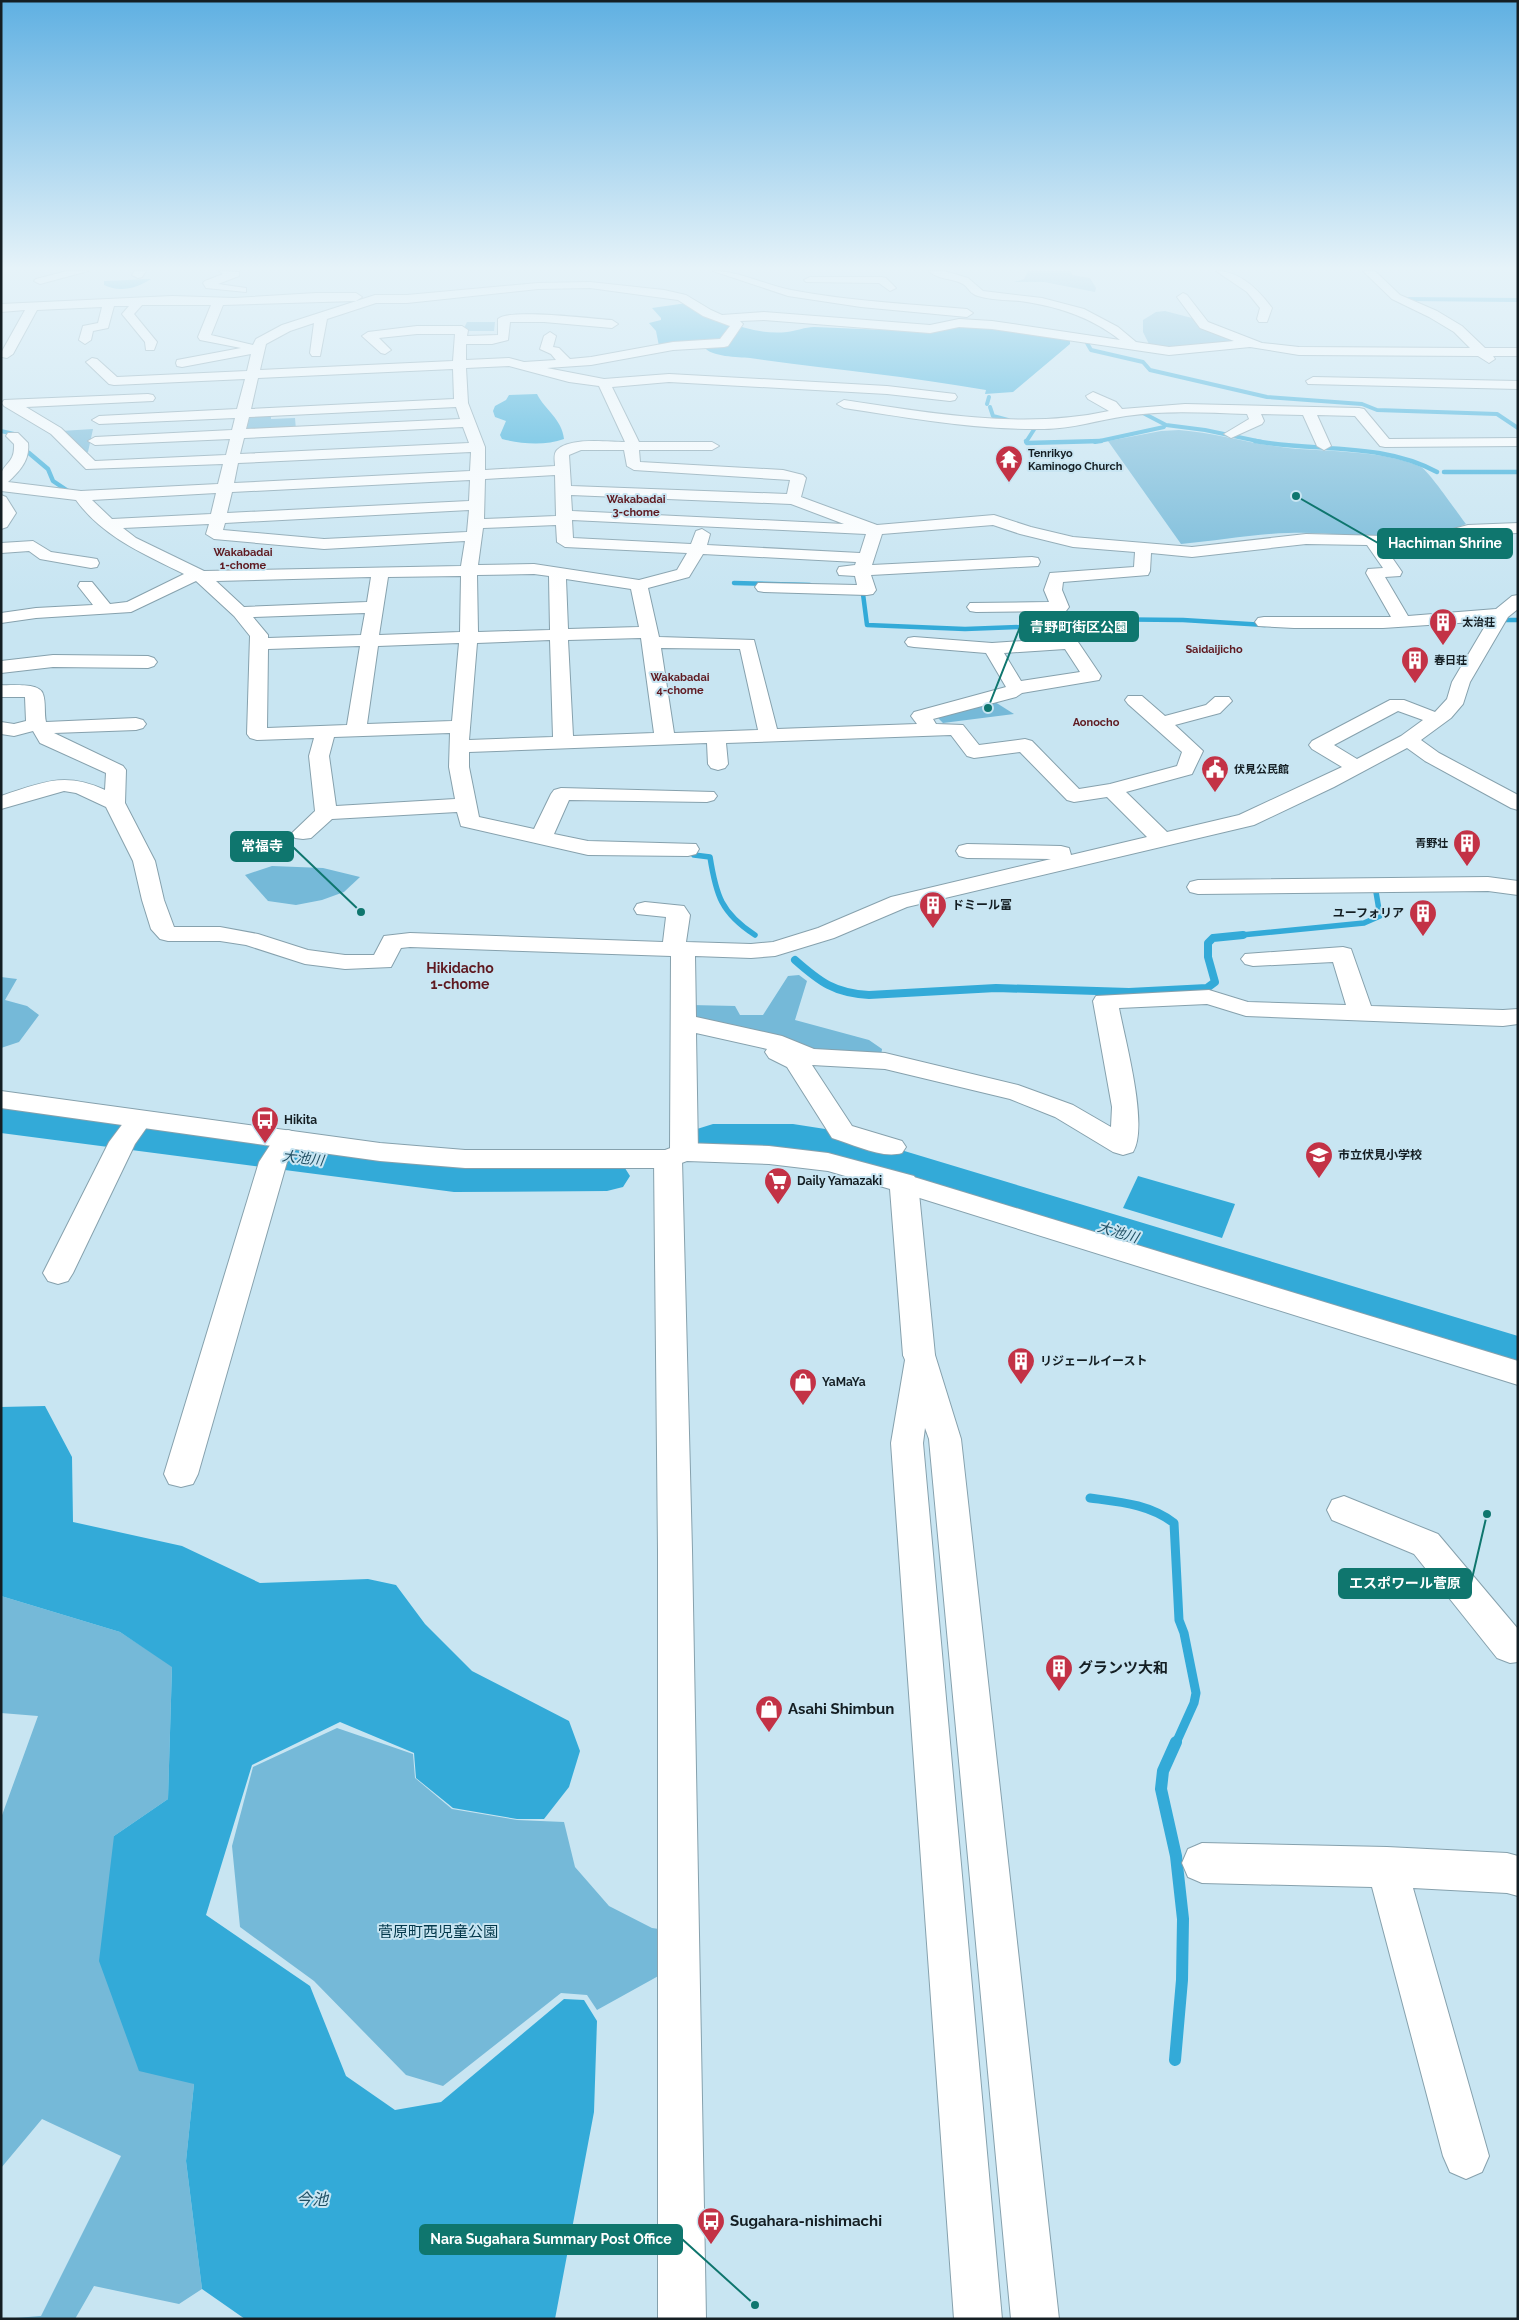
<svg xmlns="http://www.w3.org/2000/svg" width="1519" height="2320" viewBox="0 0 1519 2320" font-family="Raleway,'Noto Sans JP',sans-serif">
<rect width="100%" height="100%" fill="#c8e5f2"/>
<!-- green -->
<g fill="#75b9d8">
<polygon points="1028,271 1071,271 1072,275 1090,278 1096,288 1095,292 1044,282 1014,282 1024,279"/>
<polygon points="1165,311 1192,318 1202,327 1242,342 1168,349 1150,346 1143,332 1143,320 1156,312"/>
<polygon points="467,322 495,322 494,331 467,331 464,328"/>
<polygon points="271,413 271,419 295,418 296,430 246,431 250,416"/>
<polygon points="93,429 88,452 83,453 61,431"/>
<path d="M1179 430C1216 433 1251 444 1288 448 1329 452 1383 450 1421 467 1429 471 1458 514 1466 524 1410 550 1347 530 1288 533 1252 534 1216 541 1181 544L1108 441 1161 431Z"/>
<polygon points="995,702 1014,714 943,723 938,718"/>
<polygon points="272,866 323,868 360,877 344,892 322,900 296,905 268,901 245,875"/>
<polygon points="799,975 807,981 795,1020 869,1040 882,1049 881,1056 835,1054 691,1020 691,1005 735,1006 740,1015 763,1015 788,976"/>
<polygon points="1,977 17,979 5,1000 27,1006 39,1015 19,1042 1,1048"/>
<polygon points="1,1596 120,1632 172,1666 168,1799 114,1836 194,2084 186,2161 202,2289 179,2304 94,2286 75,2319 3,2319 41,2316 121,2156 42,2119 1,2168 1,1818 38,1716 1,1713"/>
<polygon points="337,1728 413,1754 415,1778 452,1809 517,1820 564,1822 575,1867 609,1906 652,1928 673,1931 671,1969 597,2010 587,1995 561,1993 443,2086 406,2075 314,1981 240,1927 232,1846 253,1767"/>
</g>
<!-- water -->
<g fill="#33aad8">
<path d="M151 279C137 288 120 293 104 285V281Z"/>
<path d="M687 303C717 318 752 336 787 332 796 331 805 327 814 327L910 331 958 325 1062 337 1070 341V344L1013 392 985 394 986 390C908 376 829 369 750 358 738 357 711 357 704 347L728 345 731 342 659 346 656 331 649 323 661 320V318L652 308Z"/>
<path d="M537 394C545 410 562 419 564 439 545 446 521 444 502 439L500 435 506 421 495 417 493 411 495 406 506 400 509 395Z"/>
<polygon points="1138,1176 1235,1204 1222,1238 1123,1208"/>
<polygon points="45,1406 72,1457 73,1522 182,1546 260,1583 368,1579 396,1585 425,1624 472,1671 569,1721 580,1751 569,1787 544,1819 517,1819 453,1808 416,1778 414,1753 340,1722 252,1765 206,1915 310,1986 346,2076 395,2110 441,2102 564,1999 584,2000 597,2021 594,2112 555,2319 245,2319 202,2289 186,2161 194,2084 139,2071 99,1961 114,1836 168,1799 172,1667 120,1632 1,1596 1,1407"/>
</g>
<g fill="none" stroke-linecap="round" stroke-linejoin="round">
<!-- stream-far5 -->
<g stroke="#33aad8" stroke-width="4">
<polyline points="1406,299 1518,300"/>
<polyline points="1087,343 1091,350 1143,362 1150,370 1267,397 1362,404 1377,410 1497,414 1518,428"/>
<polyline points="987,404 989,397"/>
<polyline points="990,407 993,416 1008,420"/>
<polyline points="1143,413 1166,425 1205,430 1262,442"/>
<polyline points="1,431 14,434"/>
<polyline points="1026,442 1035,428"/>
<polyline points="1095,442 1164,427"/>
</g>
<!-- stream-far4 -->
<g stroke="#33aad8" stroke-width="4.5">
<polyline points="1026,441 1027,443 1101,441"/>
<path d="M1255 441C1316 452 1382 442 1437 472"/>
<polyline points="29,453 48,469 53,481 68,491"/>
<polyline points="1444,472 1518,472"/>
<polyline points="734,583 810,585"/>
<polyline points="863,594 867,625 965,629 1048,626 1061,620 1068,620"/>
<polyline points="1077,619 1183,620 1265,625"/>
<polyline points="1506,620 1518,620"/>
</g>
<!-- stream-far3 -->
<g stroke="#33aad8" stroke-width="5.5">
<path d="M694 855 710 857C716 895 721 913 755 935"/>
<polyline points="1231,936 1364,923 1380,916 1376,892"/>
</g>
<!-- stream-far2 -->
<path stroke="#33aad8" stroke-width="8" d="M795 960C820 982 834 993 869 995L996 988 1129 992 1207 988 1215 982 1208 957V943L1213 938 1243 935"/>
<!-- stream-far1 -->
<path stroke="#33aad8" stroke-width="9" d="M1090 1498C1120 1502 1149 1504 1174 1523L1179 1620 1184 1633 1196 1693 1194 1703 1176 1743"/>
<!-- stream -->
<polyline stroke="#33aad8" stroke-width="12" points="1175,2060 1182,1980 1183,1919 1176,1856 1161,1789 1163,1771 1176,1742"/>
<!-- river -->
<g fill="#33aad8" fill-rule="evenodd">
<polygon points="1,1105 454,1162 607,1161 623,1165 630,1176 623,1187 607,1191 454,1192 1,1133"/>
<polygon points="713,1124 793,1124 838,1131 1518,1336 1518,1374 834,1160 793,1154 713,1154 697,1149 691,1139 697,1129"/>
</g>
<!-- minor casing -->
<g stroke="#86a1ad" stroke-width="2">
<g id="minor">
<polygon points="67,271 88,271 40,284 34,281 36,279"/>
<polygon points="135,271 146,271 142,277 138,278 132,275"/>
<polygon points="219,271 239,272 239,276 218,284 246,288 246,292 206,288 203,283 205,281 223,274"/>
<path d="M713 271C741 271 764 285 791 290 849 301 908 304 967 309L973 313 967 317 861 307 788 296Z"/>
<path d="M929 271H944L968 278 983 291 1042 298 1084 309 1118 327 1136 342 1169 347 1234 341 1200 328 1177 297 1183 293 1187 295 1208 322 1262 343 1299 347 1470 348 1454 332 1429 317 1392 299 1363 271H1375L1400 295 1437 311 1462 326 1485 348H1518V356H1493L1495 359 1489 363 1478 356 1299 355 1250 347 1169 355 992 329 959 327 930 333 764 320 740 321 743 324 728 346 724 347 673 350 591 365 547 368 604 379 669 374 887 386 955 394 957 397 955 400 950 401 887 394 669 382 612 387 639 442H712L719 446 712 450H639L640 462 783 470 803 475 806 478 801 497 877 525 994 515 1031 527 1073 537 1192 547 1306 534 1423 537 1468 525 1518 523V533L1468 535 1423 547 1384 546 1402 572 1400 576 1385 577 1408 616 1496 609 1512 596 1518 595V609L1508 617 1470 682 1463 704 1451 718 1421 740 1439 753 1518 795V810L1511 808 1425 761 1407 748 1334 787 1254 825 907 907 834 938 775 956 751 958 695 956 696 1017 782 1036 814 1049 885 1053 1018 1085 1073 1105 1111 1127 1112 1107 1093 1001 1096 996 1209 990 1248 1002 1346 1005 1333 962 1253 966 1245 964 1241 959 1245 954 1343 947 1351 949 1371 1006 1503 1010 1518 1009V1024L1503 1026 1246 1016 1207 1004 1119 1008C1125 1040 1149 1126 1133 1152L1123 1155 1113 1152 1055 1117 1010 1099 885 1069 812 1065 852 1126 902 1141 906 1147 902 1153C881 1159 853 1144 832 1138L787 1067 769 1058 765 1052 767 1049 696 1033 698 1152 694 1158 682 1160 692 1550 706 2319H658V1550L654 1159 658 1153 670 1150 671 956 410 947 401 948 391 967 345 969 305 964 246 945 220 941H168L160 939 151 929 142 900 133 861 106 807 76 793 64 791 1 809V796C41 783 64 771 105 790L106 773 40 743 33 731 14 736 1 734V722L14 724 26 721 25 697H1V685C11 686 39 682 43 694 46 702 44 714 46 722L136 718 143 720 146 724 143 728 136 730 54 733 123 766 126 770 125 803 155 861 164 900 174 927H220L258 934 308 950 345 955H374L384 936 410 933 663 942 666 917 637 914 634 909 637 904 645 902 684 906 690 915 686 942 751 944 773 942 818 928 891 897 1051 859 967 858 959 856 956 851 959 846 967 844 1061 846 1069 848 1071 855 1147 837 1107 797 1074 802 1067 800 1020 752 974 758 967 756 951 735 726 743 728 764 725 768 718 770 711 768 708 764 707 743 469 752V767L479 817 534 829 551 794 554 790 561 788 714 792 717 796 714 800 707 802 569 800 554 834 588 841 696 844 699 849 696 854 688 856 588 855 461 826 457 812 332 819 311 838 303 839 295 838 292 833 315 811 309 756 314 738 257 740 250 738 247 734 250 636 234 616 196 581 131 612 36 618 1 623V613L36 608 93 605 78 586 80 582H92L110 604 127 602 184 574C144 554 103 537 76 500L1 491C1 486 0 478 1 474 5 462 15 463 14 444L6 436 8 433H18L28 443C30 460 20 471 8 482L81 491 218 484 223 464 86 469 51 434 4 406 2 403 4 400 148 394 153 395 155 398 153 401 26 407 61 428 95 461 226 455 230 439 95 445 88 441 95 437 232 430 235 418 99 424 92 420 99 416 237 409 245 379 114 385 109 384 86 362 92 358 97 359 117 377 247 371 251 354 182 367 177 366 176 363 177 360 241 348 200 340 198 337 211 305H142L134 314 157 342 154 350H146L145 342 122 314 129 306H114L108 328 93 331 91 340 85 344 79 340 83 326 98 323 102 307 37 310 13 354 7 358 2 357 1 353 25 310 1 312V304L172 296 234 298 316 293H356L362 297 356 301 223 305 211 335 253 345 256 339 282 325 375 295H407L538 283 590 282 664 290 686 295 711 310 722 315 764 312 930 325 959 319 992 321 1120 340C1091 317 1057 306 1020 301 1006 300 991 300 978 296 970 294 969 288 963 284 952 278 938 280 929 271ZM590 288 678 300 703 316 730 326 720 339 673 342 591 357 570 359 559 348 553 347 556 336 550 332 544 336 540 349 551 354 556 360 524 362 509 358 466 360V344H492L508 340 510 322H544L612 328 618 324 612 320C594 319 508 308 498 319V335L467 336 468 330 462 326H417L368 332 362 336 381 353 385 354 391 350 379 338 417 334H455L453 361 260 370 266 344 290 331 314 323 310 353 312 356H320L327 319 376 303H407L538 289ZM509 366 569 382 599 386 625 442C607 442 570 437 557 450 553 454 555 461 555 466L485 470V447L468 403 466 368ZM453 369 454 399 251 409 258 378ZM456 407 460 419 246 429 249 417ZM463 427 469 443 240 454 244 438ZM581 450H624L627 466 634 470 790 480 787 494 571 486 569 455ZM471 452 470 471 234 483 238 463ZM555 475 556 516 484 519 485 479ZM470 480 469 501 227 513 232 492ZM216 493 211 514 112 519 92 500ZM571 495 791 504 844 524 572 511ZM469 510 467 532 324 539 223 530 225 523ZM572 520 866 534 860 553 707 545 710 534 702 529 696 531 691 544 573 538ZM209 524 206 534 214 539 324 549 465 541 461 566 204 571 136 538 123 528ZM556 525 557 542 565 547 687 553 677 570 639 580 534 564 478 565 483 528ZM993 525 1020 534 1073 547 1135 552 1134 567 1050 573 1044 590 1049 602 970 603 967 607 970 611 976 612 1066 611 1069 607 1062 590 1063 582 1148 575 1150 571 1151 553 1192 557 1306 544 1367 545 1383 568 1368 569 1366 573 1391 617H1264L1258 618 1255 622 1258 626 1294 628H1383L1488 621 1452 682 1447 699 1435 712 1404 700H1390L1312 741 1309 745 1312 749 1342 767 1239 815 1167 832 1126 792 1192 774 1203 751 1175 725 1220 713 1232 701 1229 697H1215L1206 705 1165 716 1142 696H1128L1125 700 1128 704 1182 752 1177 766 1110 784 1079 789 1032 741 1025 739 979 745 963 725 936 724 933 719 1016 697 1022 693 1099 680 1101 676 1076 639 1070 638 992 643 914 637 908 638 905 642 908 646 914 647 986 653 1006 687 914 712 911 716 917 724 777 729 754 640 659 637 648 588 689 577 703 554 856 562 855 565 839 567 837 571 839 575 855 576 857 585 758 583 755 587 758 591 764 592 867 595 873 594 876 590 871 575 1038 566 1040 562 1038 558 1032 557 872 565 882 534ZM534 574 549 576 550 630 478 632 477 575ZM461 576 460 632 379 635 388 577ZM371 577 367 602 244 607 216 581ZM566 579 631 589 639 627 568 629ZM365 613 361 635 268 638V635L253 617ZM641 638 654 733 573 736 568 640ZM550 640 553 737 469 740 477 643ZM459 643 452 721 367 724 378 646ZM360 646 347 725 267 728 268 649ZM661 648 740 649 758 730 674 733ZM1065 649 1080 672 1021 681 1004 653ZM1398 711 1423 720 1401 736 1357 759 1334 745ZM450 733 449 767 455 799 336 806 329 756 334 737Z"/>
<path d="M1216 271C1240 271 1258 289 1272 308L1267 322H1259L1257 319 1260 308 1247 292Z"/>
<polygon points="810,277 882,277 886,278 896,288 890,291 879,283 806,282 804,280"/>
<polygon points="1313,377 1518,381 1518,389 1308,384 1306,381"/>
<path d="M1093 392 1116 402 1122 409 1185 404 1359 408 1364 409 1389 439 1518 438V446L1385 447 1380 446 1355 416 1317 415 1331 446 1324 450 1317 446 1303 415 1261 414 1264 421 1262 424 1231 438 1224 434 1249 419 1247 414C1207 413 1166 410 1126 416 1098 420 1072 429 1044 429 976 430 910 418 844 408L837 404 844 400C931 413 1022 430 1109 411L1088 399 1086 396Z"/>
<polygon points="1,495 6,497 16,513 7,527 1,529"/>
<polygon points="33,541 51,552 91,558 97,559 99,563 97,567 91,568 40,559 29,551 1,553 1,543"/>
<polygon points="53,655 148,656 154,658 157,662 154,666 148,668 53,667 1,673 1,661"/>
<polygon points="1488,877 1518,881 1518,895 1488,891 1198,894 1190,892 1187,887 1190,882 1198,880"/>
<polygon points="139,1111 148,1114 152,1120 135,1144 73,1273 68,1281 58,1284 48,1281 43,1273 109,1142 130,1114"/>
<polygon points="288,1130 298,1133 302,1139 287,1162 198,1474 193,1484 181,1487 169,1484 164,1474 259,1162 278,1133"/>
<polygon points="904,1174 1518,1361 1518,1385 894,1190 890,1183 894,1176"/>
<polygon points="919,1343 930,1347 935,1355 961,1439 1059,2319 1011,2319 929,1439 925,1428 923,1443 1002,2319 954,2319 891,1443 905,1360 903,1355 908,1347"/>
<polygon points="1344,1496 1438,1534 1518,1629 1518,1662 1510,1663 1497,1658 1414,1554 1332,1520 1327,1510 1332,1500"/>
<polygon points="1202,1843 1387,1847 1507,1853 1518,1856 1518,1896 1507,1893 1413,1888 1489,2156 1482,2172 1466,2179 1450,2172 1443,2156 1372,1887 1202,1883 1188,1877 1182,1863 1188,1849"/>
</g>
</g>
<!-- tertiary casing -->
<g stroke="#86a1ad" stroke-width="2">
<polygon id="tertiary" points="1,1091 380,1143 465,1150 665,1150 684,1143 769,1146 828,1153 914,1176 918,1183 935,1355 930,1363 919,1367 908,1363 903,1355 890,1189 828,1171 769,1164 687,1161 668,1168 465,1168 380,1161 1,1108"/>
</g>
<!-- minor -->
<use href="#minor" fill="#fff" fill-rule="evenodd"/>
<!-- tertiary -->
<use href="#tertiary" fill="#fff" fill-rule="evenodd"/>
</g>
<!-- sky -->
<linearGradient id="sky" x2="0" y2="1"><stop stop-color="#5fb0e2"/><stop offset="0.45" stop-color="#e6f3f9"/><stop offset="1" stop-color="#e6f3f9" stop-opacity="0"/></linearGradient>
<rect width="1519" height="596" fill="url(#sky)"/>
<!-- icons -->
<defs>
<g id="temple-pin" transform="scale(1.4375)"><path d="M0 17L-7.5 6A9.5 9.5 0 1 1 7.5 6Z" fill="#c33246" stroke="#c8e5f2"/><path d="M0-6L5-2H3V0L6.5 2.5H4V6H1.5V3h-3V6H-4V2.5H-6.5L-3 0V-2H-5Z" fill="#fff"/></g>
<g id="building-pin" transform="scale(1.4375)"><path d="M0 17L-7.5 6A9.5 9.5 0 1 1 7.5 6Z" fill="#c33246" stroke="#c8e5f2"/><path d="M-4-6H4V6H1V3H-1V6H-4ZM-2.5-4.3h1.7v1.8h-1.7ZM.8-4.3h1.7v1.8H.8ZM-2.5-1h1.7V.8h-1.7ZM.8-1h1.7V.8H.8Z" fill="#fff"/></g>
<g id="civic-pin" transform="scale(1.4375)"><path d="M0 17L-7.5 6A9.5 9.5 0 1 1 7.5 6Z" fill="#c33246" stroke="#c8e5f2"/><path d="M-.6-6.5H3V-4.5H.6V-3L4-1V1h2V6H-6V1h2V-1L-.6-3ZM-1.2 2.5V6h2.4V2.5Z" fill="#fff"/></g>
<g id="bus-pin" transform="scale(1.4375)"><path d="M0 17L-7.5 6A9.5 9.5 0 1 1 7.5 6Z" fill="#c33246" stroke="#c8e5f2"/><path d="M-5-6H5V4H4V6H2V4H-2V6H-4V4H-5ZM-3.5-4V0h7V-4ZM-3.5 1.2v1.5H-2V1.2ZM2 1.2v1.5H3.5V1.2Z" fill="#fff"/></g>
<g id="school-pin" transform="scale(1.4375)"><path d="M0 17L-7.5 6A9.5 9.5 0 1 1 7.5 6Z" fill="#c33246" stroke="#c8e5f2"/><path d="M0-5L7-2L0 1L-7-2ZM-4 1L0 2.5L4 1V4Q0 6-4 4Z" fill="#fff"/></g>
<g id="supermarket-pin" transform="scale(1.4375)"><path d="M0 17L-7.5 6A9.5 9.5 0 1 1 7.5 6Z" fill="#c33246" stroke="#c8e5f2"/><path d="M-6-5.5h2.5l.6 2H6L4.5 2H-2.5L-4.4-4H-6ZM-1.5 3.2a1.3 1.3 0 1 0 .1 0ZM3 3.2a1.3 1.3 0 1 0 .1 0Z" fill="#fff"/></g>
<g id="shop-pin" transform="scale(1.4375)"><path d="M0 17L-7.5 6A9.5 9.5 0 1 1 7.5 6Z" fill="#c33246" stroke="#c8e5f2"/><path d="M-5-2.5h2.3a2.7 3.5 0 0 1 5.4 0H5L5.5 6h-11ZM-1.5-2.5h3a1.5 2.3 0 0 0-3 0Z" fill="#fff"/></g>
</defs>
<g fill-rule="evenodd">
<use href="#temple-pin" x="1009" y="459"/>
<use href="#building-pin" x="1443" y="622"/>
<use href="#building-pin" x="1415" y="660"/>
<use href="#civic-pin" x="1215" y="769"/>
<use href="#building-pin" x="1467" y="843"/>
<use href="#building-pin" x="933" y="905"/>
<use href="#building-pin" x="1423" y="913"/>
<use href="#bus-pin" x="265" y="1120"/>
<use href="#school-pin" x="1319" y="1155"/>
<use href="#supermarket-pin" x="778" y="1181"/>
<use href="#building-pin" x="1021" y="1361"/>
<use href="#shop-pin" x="803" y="1382"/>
<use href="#building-pin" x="1059" y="1668"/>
<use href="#shop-pin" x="769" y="1709"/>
<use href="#bus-pin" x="711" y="2221"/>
</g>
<g text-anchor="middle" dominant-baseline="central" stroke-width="4" stroke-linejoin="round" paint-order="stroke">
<!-- far-poi labels -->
<g font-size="11" font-weight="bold" fill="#141e23" stroke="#c8e5f2" text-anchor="start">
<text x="1028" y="453">Tenrikyo<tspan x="1028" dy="13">Kaminogo Church</tspan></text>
<text x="1462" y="622">太治荘</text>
<text x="1434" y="660">春日荘</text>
<text x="1234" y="769">伏見公民館</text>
<text x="1448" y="843" text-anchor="end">青野壮</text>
</g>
<!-- far-neighbourhood labels -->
<g font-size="11" font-weight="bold" fill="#5f1a21" stroke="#c8e5f2">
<text x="636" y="499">Wakabadai<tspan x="636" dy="13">3-chome</tspan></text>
<text x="243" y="552">Wakabadai<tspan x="243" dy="13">1-chome</tspan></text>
<text x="1214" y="649">Saidaijicho</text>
<text x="680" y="677">Wakabadai<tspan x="680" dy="13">4-chome</tspan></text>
<text x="1096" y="722">Aonocho</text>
</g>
<!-- poi labels -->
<g font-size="12" font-weight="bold" fill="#141e23" stroke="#c8e5f2" text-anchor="start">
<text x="952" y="905">ドミール冨</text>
<text x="1404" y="913" text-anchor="end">ユーフォリア</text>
<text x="284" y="1120">Hikita</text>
<text x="1338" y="1155">市立伏見小学校</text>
<text x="797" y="1181">Daily Yamazaki</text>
<text x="1040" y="1361">リジェールイースト</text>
<text x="822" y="1382">YaMaYa</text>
</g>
<!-- neighbourhood labels -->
<g font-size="14" font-weight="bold" fill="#5f1a21" stroke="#c8e5f2">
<text x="460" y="968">Hikidacho<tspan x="460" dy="16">1-chome</tspan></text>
</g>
<!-- water labels -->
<g font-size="14" font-style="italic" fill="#1f4e62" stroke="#c8e5f2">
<text transform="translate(303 1158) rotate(7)">大池川</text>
<text transform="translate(1118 1232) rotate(17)">大池川</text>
</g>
<!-- near-poi labels -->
<g font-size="15" font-weight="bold" fill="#141e23" stroke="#c8e5f2" text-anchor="start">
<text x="1078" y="1668">グランツ大和</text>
<text x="788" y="1709">Asahi Shimbun</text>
<text x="730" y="2221">Sugahara-nishimachi</text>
</g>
<!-- near-park labels -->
<g font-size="15" fill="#02374a" stroke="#c8e5f2">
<text x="438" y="1932">菅原町西児童公園</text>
</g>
<!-- near-water labels -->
<g font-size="16" font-style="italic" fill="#1f4e62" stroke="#c8e5f2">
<text x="312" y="2199">今池</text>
</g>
</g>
<!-- callouts -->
<path fill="none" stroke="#0f766e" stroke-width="2" d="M1296 496L1378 543M988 708L1020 627M361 912L293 847M1487 1514L1471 1583M755 2305L682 2239"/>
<g fill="#0f766e" stroke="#c8e5f2" stroke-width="2">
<circle cx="1296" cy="496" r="5"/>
<circle cx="988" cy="708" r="5"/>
<circle cx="361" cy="912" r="5"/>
<circle cx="1487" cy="1514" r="5"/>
<circle cx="755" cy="2305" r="5"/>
</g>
<g fill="#0f766e" stroke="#0f766e" stroke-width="2">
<rect x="1378" y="529" width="134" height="29" rx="5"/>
<rect x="1020" y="612" width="118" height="29" rx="5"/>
<rect x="231" y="832" width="62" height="29" rx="5"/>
<rect x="1339" y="1569" width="132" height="29" rx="5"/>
<rect x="420" y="2225" width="262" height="29" rx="5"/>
</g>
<g font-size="14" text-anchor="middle" font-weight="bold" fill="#fff">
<text x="1445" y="548">Hachiman Shrine</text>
<text x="1079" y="632">青野町街区公園</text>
<text x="262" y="851">常福寺</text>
<text x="1405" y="1588">エスポワール菅原</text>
<text x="551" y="2244">Nara Sugahara Summary Post Office</text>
</g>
<!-- border -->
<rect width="1519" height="2320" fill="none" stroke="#141e23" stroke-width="5"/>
</svg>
